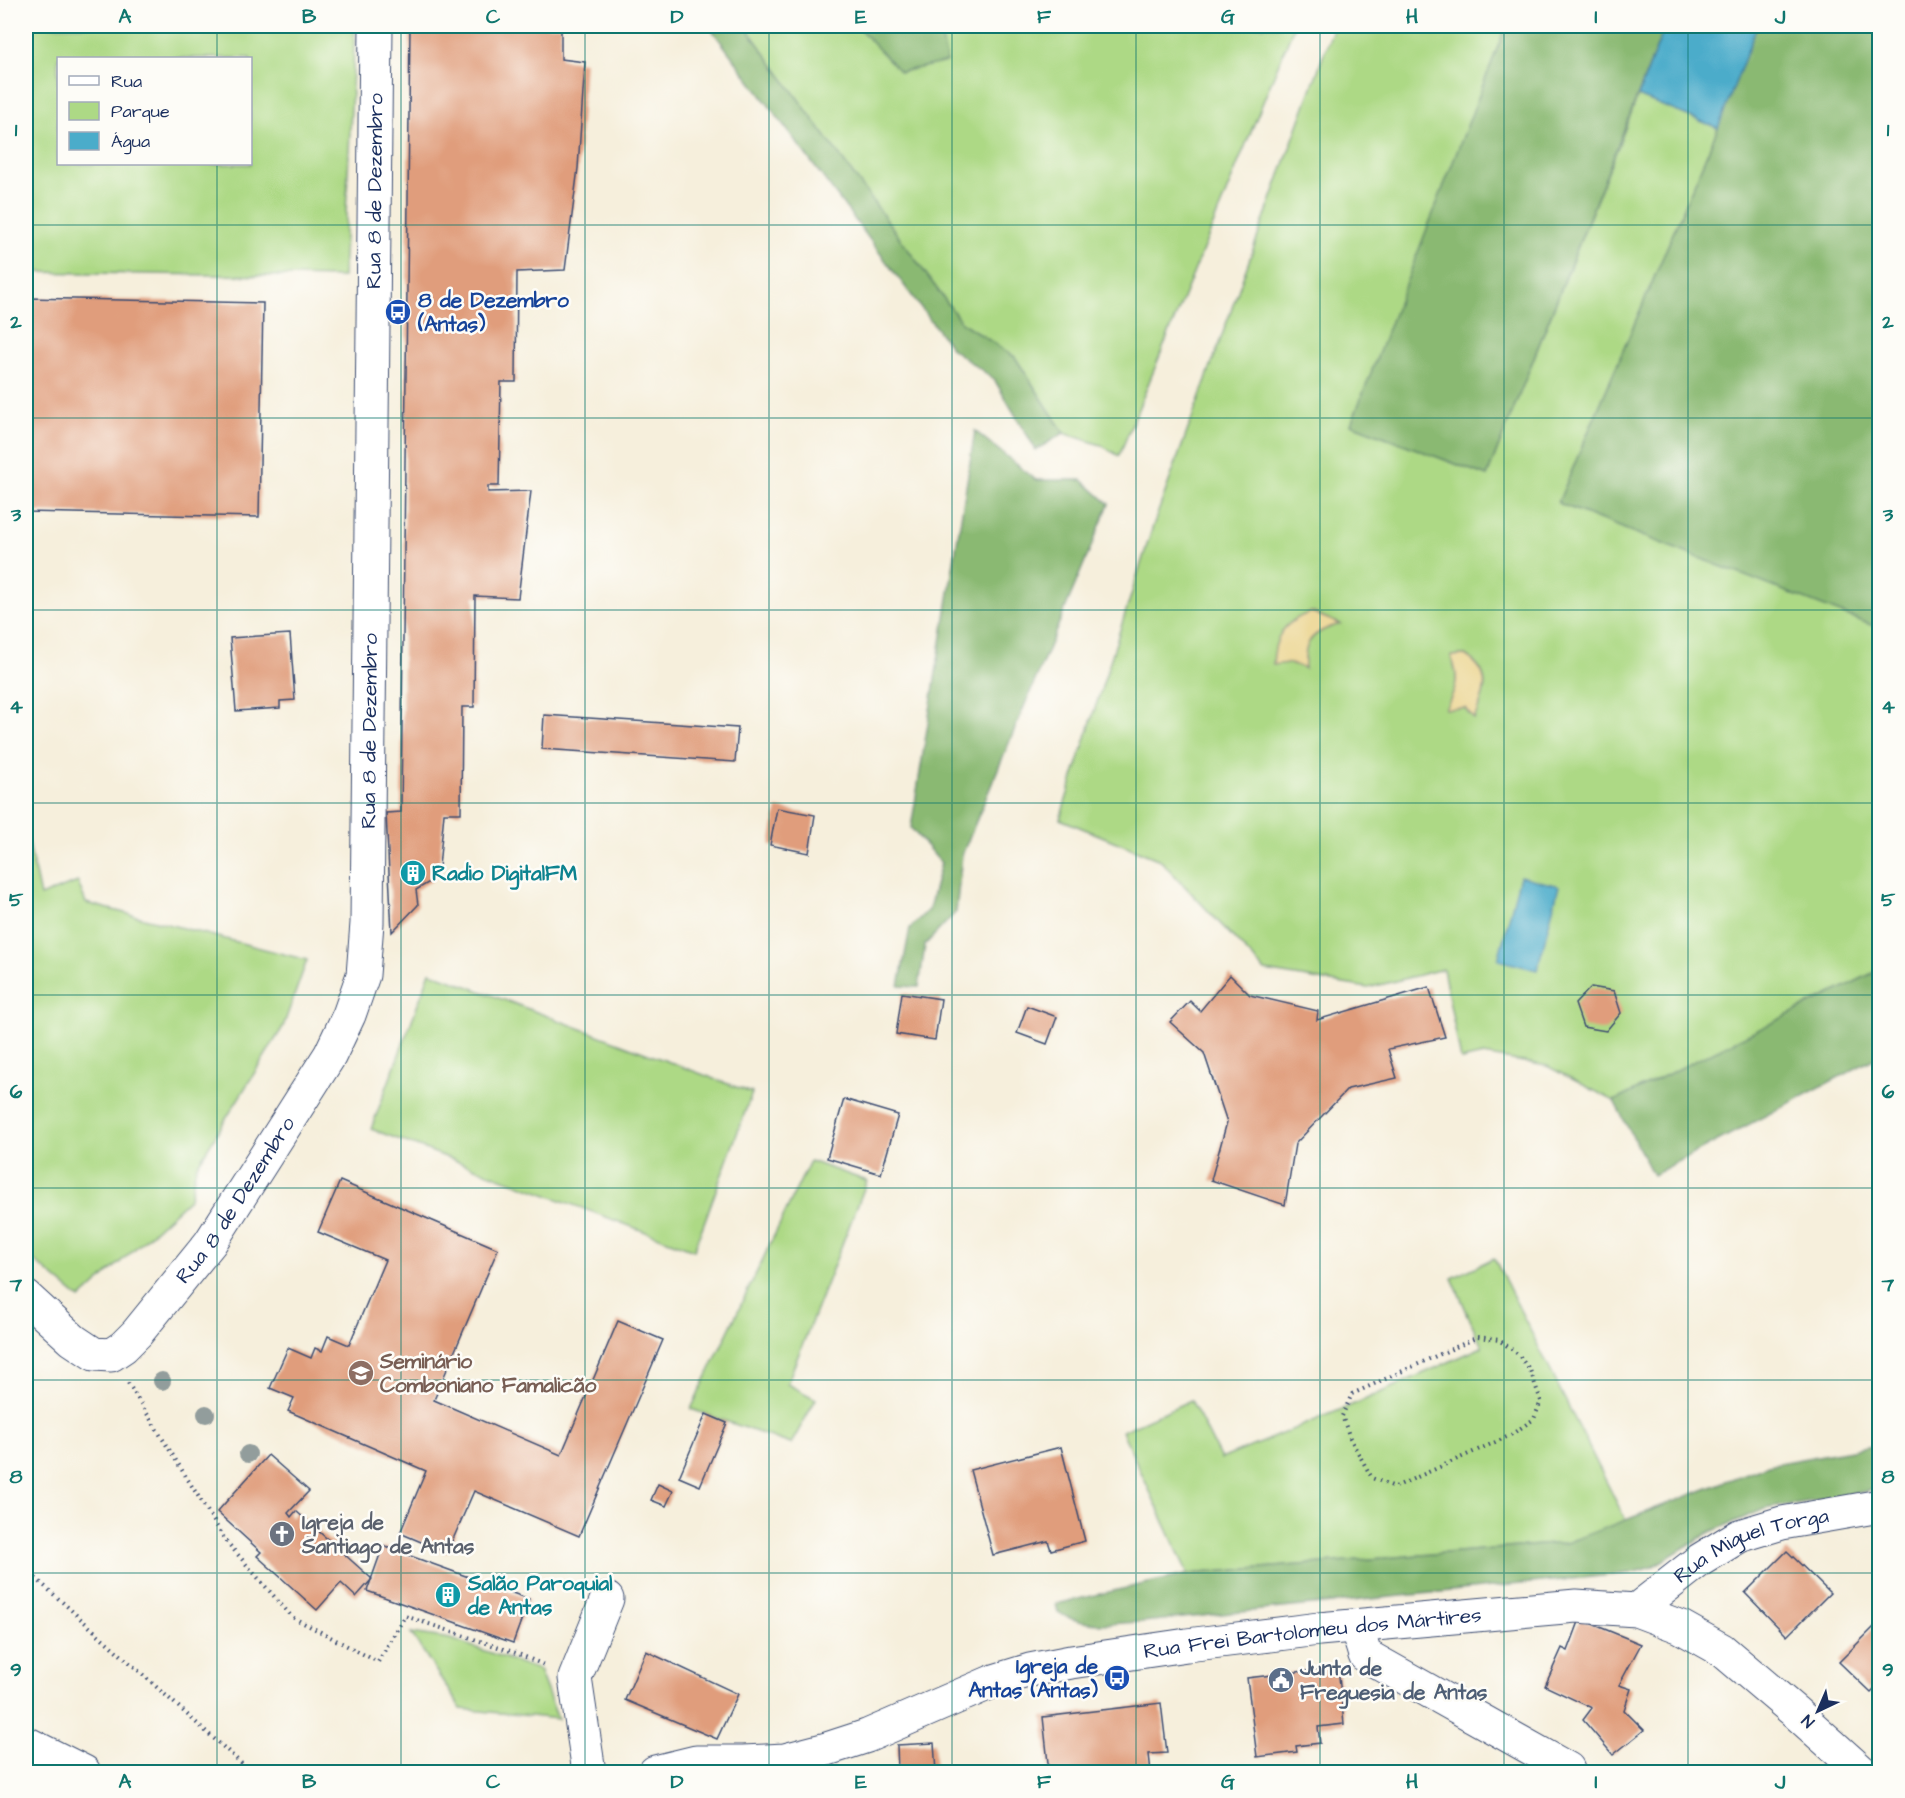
<svg xmlns="http://www.w3.org/2000/svg" width="1905" height="1798" viewBox="0 0 1905 1798" font-family="'Architects Daughter',sans-serif">
<rect width="100%" height="100%" fill="#fdfcf7"/>
<filter id="ink" filterUnits="userSpaceOnUse"><feTurbulence type="fractalNoise" baseFrequency=".0167" numOctaves="2"/><feDisplacementMap in="SourceGraphic" scale="12" xChannelSelector="R" yChannelSelector="G"/><feConvolveMatrix kernelMatrix="1 2 1 2 8 2 1 2 1" color-interpolation-filters="sRGB"/></filter>
<filter id="wash" filterUnits="userSpaceOnUse"><feTurbulence type="fractalNoise" baseFrequency=".008" numOctaves="4" result="noise"/><feDisplacementMap in="SourceGraphic" scale="24" xChannelSelector="R" yChannelSelector="G"/><feGaussianBlur stdDeviation="1.35" result="paint"/><feColorMatrix in="noise" values="0 0 0 0 0 0 0 0 0 0 0 0 0 0 0 0 0 1.4 0 .05"/><feComposite in="paint" operator="in"/></filter>
<g filter="url(#wash)">
<rect width="100%" height="100%" fill="#f6efdc"/>
<!-- green -->
<g fill="#add985" stroke="#648472" stroke-width="1.5" fill-rule="evenodd">
<path d="M26 26H355L343 277 26 272ZM250 58V164H58V58Z"/>
<polygon points="745,26 857,26 901,72 946,62 939,26 1294,26 1119,456 1101,445 1064,433 1015,357 961,322"/>
<path d="M1334 26H1506L1352 424 1487 476 1638 96 1718 128 1558 503 1879 628V970L1614 1101 1547 1066 1483 1055 1461 1060 1443 969 1368 988 1265 971 1160 860 1060 819 1153 526ZM1311 612 1339 624C1309 633 1311 641 1294 663H1283ZM1465 655C1494 673 1486 693 1473 718L1465 708H1446C1457 687 1460 679 1451 656Z"/>
<polygon points="26,831 40,896 78,882 86,903 307,960 283,1027 196,1167 190,1198 80,1299 26,1254"/>
<polygon points="430,972 752,1093 694,1250 371,1129"/>
<polygon points="810,1161 867,1181 787,1384 816,1399 791,1444 691,1409"/>
<polygon points="1494,1258 1626,1521 1566,1543 1188,1574 1122,1431 1191,1400 1221,1459 1364,1400 1482,1347 1452,1278"/>
<polygon points="411,1633 451,1639 539,1670 558,1719 461,1709"/>
</g>
<!-- forest -->
<g fill="#8ab972" stroke="#527468" stroke-width="1.5">
<polygon points="709,26 745,26 961,322 1015,357 1064,433 1036,450 994,379 952,349"/>
<polygon points="857,26 939,26 947,62 900,72"/>
<polygon points="1506,26 1665,26 1487,476 1351,424"/>
<polygon points="1757,26 1879,26 1879,628 1558,503 1718,128"/>
<polygon points="975,431 1036,480 1082,480 1109,504 962,855 956,912 925,945 919,987 899,986 910,928 929,909 941,863 911,828"/>
<polygon points="1879,970 1879,1056 1653,1175 1614,1101"/>
<path d="M1879 1445V1489L1765 1509 1710 1532 1652 1567 1631 1573 1142 1622C1113 1623 1083 1629 1058 1612L1056 1604 1188 1574 1566 1543 1768 1465Z"/>
</g>
<!-- sand -->
<g fill="#eeda9e" stroke="#84847e" stroke-width="1.5">
<path d="M1311 612 1340 624C1313 632 1303 639 1305 669 1293 663 1285 662 1273 665 1274 636 1283 622 1311 612Z"/>
<path d="M1465 655C1494 673 1485 693 1474 719L1465 708 1445 709C1457 687 1460 679 1451 656Z"/>
</g>
<!-- water -->
<g fill="#4bacca" stroke="#336e94" stroke-width="1.5">
<polygon points="1665,26 1757,26 1718,128 1638,96"/>
<polygon points="1520,876 1559,886 1537,970 1498,960"/>
</g>
<g id="blocks">
<!-- building -->
<g fill="#e09d7b">
<polygon points="410,26 561,26 561,59 585,62 578,168 565,270 517,272 516,382 501,382 499,486 488,486 488,492 531,491 518,598 475,596 474,707 462,707 461,813 444,813 439,867 433,880 416,890 418,905 392,932 386,813 401,812"/>
<polygon points="26,298 263,303 259,517 26,512"/>
<polygon points="290,634 295,700 280,701 280,708 236,711 230,638"/>
<polygon points="544,715 738,728 735,762 542,749"/>
<polygon points="777,808 815,815 809,853 770,845"/>
<polygon points="1230,975 1250,995 1318,1011 1317,1020 1429,987 1445,1037 1388,1049 1397,1078 1348,1089 1295,1144 1285,1205 1211,1180 1227,1122 1204,1053 1170,1022 1190,1001 1200,1011"/>
<polygon points="1591,987 1614,991 1621,1013 1606,1031 1583,1027 1575,1004"/>
<polygon points="902,993 941,999 935,1040 896,1034"/>
<polygon points="1027,1006 1057,1017 1047,1044 1017,1033"/>
<polygon points="844,1099 898,1115 881,1174 827,1158"/>
<polygon points="340,1181 498,1249 434,1400 561,1455 618,1321 663,1340 579,1536 474,1491 447,1553 400,1533 426,1471 288,1411 294,1398 270,1388 288,1348 311,1358 315,1348 322,1351 328,1336 349,1345 385,1260 318,1232"/>
<polygon points="706,1414 727,1423 700,1486 679,1477"/>
<polygon points="1061,1447 1085,1541 1051,1550 1048,1541 993,1555 970,1470"/>
<polygon points="268,1455 309,1491 288,1513 291,1517 296,1511 372,1579 356,1597 341,1583 317,1610 257,1556 261,1552 217,1512"/>
<polygon points="658,1484 673,1491 666,1506 651,1500"/>
<polygon points="383,1546 529,1599 513,1643 367,1591"/>
<polygon points="1787,1551 1830,1593 1787,1636 1745,1593"/>
<polygon points="1580,1619 1641,1644 1619,1685 1631,1689 1624,1710 1644,1730 1613,1755 1583,1720 1592,1708 1545,1686 1562,1648 1568,1651"/>
<polygon points="1880,1621 1880,1684 1871,1693 1839,1662"/>
<polygon points="646,1651 738,1694 717,1739 625,1700"/>
<polygon points="1338,1667 1344,1724 1318,1727 1320,1743 1296,1746 1297,1752 1257,1757 1247,1678"/>
<polygon points="1161,1703 1167,1753 1149,1754 1151,1772 1049,1772 1043,1717"/>
<polygon points="934,1743 936,1772 898,1772 897,1745"/>
</g>
</g>
</g>
<g filter="url(#ink)">
<use href="#blocks" fill-opacity="0" stroke="#3c4c71" stroke-width="1.5"/>
<g fill="none" stroke-linecap="round" stroke-linejoin="round">
<!-- minor casing -->
<g stroke="#3c4c71" stroke-width="35">
<g id="minor">
<path id="s1" d="M26 1297 73 1340 94 1354 111 1355 123 1347 137 1333 210 1243 330 1055 349 1015 363 975 367 923 376 26"/>
<path id="s2" d="M1636 1610 1700 1560 1739 1536 1782 1523 1880 1506"/>
<polyline points="1356,1626 1365,1655 1568,1769"/>
<polyline points="589,1772 575,1678 607,1599"/>
<path id="s3" d="M655 1772 696 1762H743L785 1760 827 1749 867 1736 994 1681 1030 1670 1071 1662 1187 1645 1319 1629 1576 1606 1636 1610 1681 1627 1722 1650 1794 1711 1862 1772"/>
</g>
</g>
<!-- major casing -->
<g stroke="#3c4c71" stroke-width="35">
<polyline id="major" points="26,1743 84,1772"/>
</g>
<!-- path -->
<g stroke="#3c4c71" stroke-width="4" stroke-dasharray="1.5 4.5" stroke-linecap="butt">
<polygon points="1478,1337 1499,1340 1518,1354 1530,1370 1541,1401 1534,1419 1509,1436 1395,1487 1372,1478 1350,1438 1342,1416 1352,1394"/>
<polyline points="128,1383 226,1541 292,1617 378,1662 405,1616 516,1653 544,1665"/>
<polyline points="31,1574 251,1772"/>
</g>
<!-- minor -->
<use href="#minor" stroke="#fff" stroke-width="33"/>
<!-- major -->
<use href="#major" stroke="#fff" stroke-width="33"/>
</g>
<!-- trees -->
<g fill="#929d9c">
<circle cx="162" cy="1381" r="9"/>
<circle cx="206" cy="1414" r="9"/>
<circle cx="248" cy="1454" r="9"/>
</g>
</g>
<!-- grid -->
<path fill="none" stroke="#0f766e" stroke-width="1.5" stroke-opacity="0.55" d="M217 26V58M401 26V1772M585 26V1772M769 26V1772M952 26V1772M1136 26V1772M1320 26V1772M1504 26V1772M1688 26V1772M217 164V1772M26 225H1880M26 418H1880M26 610H1880M26 803H1880M26 995H1880M26 1188H1880M26 1380H1880M26 1573H1880"/>
<!-- icons -->
<defs>
<g id="bus-disc" transform="scale(1.35)"><circle r="9.5" fill="#1a4fb4" stroke="#fdfcf7"/><path d="M-5-6H5V4H4V6H2V4H-2V6H-4V4H-5ZM-3.5-4V0h7V-4ZM-3.5 1.2v1.5H-2V1.2ZM2 1.2v1.5H3.5V1.2Z" fill="#fff"/></g>
<g id="building-disc" transform="scale(1.35)"><circle r="9.5" fill="#0f9aa8" stroke="#fdfcf7"/><path d="M-4-6H4V6H1V3H-1V6H-4ZM-2.5-4.3h1.7v1.8h-1.7ZM.8-4.3h1.7v1.8H.8ZM-2.5-1h1.7V.8h-1.7ZM.8-1h1.7V.8H.8Z" fill="#fff"/></g>
<g id="school-disc" transform="scale(1.35)"><circle r="9.5" fill="#8d6e63" stroke="#fdfcf7"/><path d="M0-5L7-2L0 1L-7-2ZM-4 1L0 2.5L4 1V4Q0 6-4 4Z" fill="#fff"/></g>
<g id="church-disc" transform="scale(1.35)"><circle r="9.5" fill="#6b7280" stroke="#fdfcf7"/><path d="M-1.2-6h2.4v3.5h3.3v2.4h-3.3V6h-2.4V-.1h-3.3v-2.4h3.3Z" fill="#fff"/></g>
<g id="civic-disc" transform="scale(1.35)"><circle r="9.5" fill="#5c6f8a" stroke="#fdfcf7"/><path d="M-.6-6.5H3V-4.5H.6V-3L4-1V1h2V6H-6V1h2V-1L-.6-3ZM-1.2 2.5V6h2.4V2.5Z" fill="#fff"/></g>
</defs>
<g fill-rule="evenodd">
<use href="#bus-disc" x="398" y="312"/>
<use href="#building-disc" x="413" y="873"/>
<use href="#school-disc" x="361" y="1373"/>
<use href="#church-disc" x="282" y="1534"/>
<use href="#building-disc" x="448" y="1595"/>
<use href="#bus-disc" x="1117" y="1678"/>
<use href="#civic-disc" x="1281" y="1680"/>
</g>
<g text-anchor="middle" dominant-baseline="central" stroke-width="5" stroke-linejoin="round" paint-order="stroke">
<!-- street labels -->
<g font-size="21" fill="#1b2f5e" stroke="#fdfcf7">
<text stroke="none"><textPath href="#s1" startOffset="1350">Rua 8 de Dezembro</textPath></text>
<text stroke="none"><textPath href="#s1" startOffset="810">Rua 8 de Dezembro</textPath></text>
<text stroke="none"><textPath href="#s1" startOffset="306">Rua 8 de Dezembro</textPath></text>
<text stroke="none"><textPath href="#s2" startOffset="135">Rua Miguel Torga</textPath></text>
<text stroke="none"><textPath href="#s3" startOffset="678">Rua Frei Bartolomeu dos Mártires</textPath></text>
</g>
<!-- transit labels -->
<g font-size="21" font-weight="bold" fill="#164399" stroke="#fdfcf7" text-anchor="start">
<text x="418" y="300">8 de Dezembro<tspan x="418" dy="24">(Antas)</tspan></text>
<text x="1098" y="1666" text-anchor="end">Igreja de<tspan x="1098" dy="24">Antas (Antas)</tspan></text>
</g>
<!-- culture labels -->
<g font-size="21" font-weight="bold" fill="#0d838f" stroke="#fdfcf7" text-anchor="start">
<text x="432" y="873">Radio DigitalFM</text>
<text x="468" y="1583">Salão Paroquial<tspan x="468" dy="24">de Antas</tspan></text>
</g>
<!-- education labels -->
<g font-size="21" font-weight="bold" fill="#785e54" stroke="#fdfcf7" text-anchor="start">
<text x="380" y="1361">Seminário<tspan x="380" dy="24">Comboniano Famalicão</tspan></text>
</g>
<!-- worship labels -->
<g font-size="21" font-weight="bold" fill="#5b616d" stroke="#fdfcf7" text-anchor="start">
<text x="302" y="1522">Igreja de<tspan x="302" dy="24">Santiago de Antas</tspan></text>
</g>
<!-- service labels -->
<g font-size="21" font-weight="bold" fill="#4e5e75" stroke="#fdfcf7" text-anchor="start">
<text x="1300" y="1668">Junta de<tspan x="1300" dy="24">Freguesia de Antas</tspan></text>
</g>
</g>
<!-- margin -->
<rect width="1905" height="1798" fill="none" stroke="#fdfcf7" stroke-width="66"/>
<!-- legend -->
<rect x="57" y="57" width="195" height="108" fill="#fdfcf7" stroke="#a3aaba" stroke-width="1.5"/>
<rect x="69" y="76" width="30" height="9" fill="#ffffff" stroke="#a3aaba" stroke-width="1.5"/>
<text x="111" y="87" font-size="18" fill="#1b2f5e">Rua</text>
<rect x="69" y="102" width="30" height="18" fill="#add985" stroke="#a3aaba" stroke-width="1.5"/>
<text x="111" y="117" font-size="18" fill="#1b2f5e">Parque</text>
<rect x="69" y="132" width="30" height="18" fill="#4bacca" stroke="#a3aaba" stroke-width="1.5"/>
<text x="111" y="147" font-size="18" fill="#1b2f5e">Água</text>
<!-- north arrow -->
<g transform="translate(1818 1711) rotate(224)" stroke="#fdfcf7" stroke-width="4.5" paint-order="stroke">
<path d="M0-4.5L10 22L0 15L-10 22Z" fill="#1b2f5e"/>
<text y="-9" font-size="16" font-weight="bold" text-anchor="middle" fill="#1b2f5e">N</text>
</g>
<rect x="33" y="33" width="1839" height="1732" fill="none" stroke="#0f766e" stroke-width="2"/>
<g font-size="20" text-anchor="middle" font-weight="bold" fill="#0f766e">
<text x="125" y="23">A</text>
<text x="309" y="23">B</text>
<text x="493" y="23">C</text>
<text x="677" y="23">D</text>
<text x="861" y="23">E</text>
<text x="1044" y="23">F</text>
<text x="1228" y="23">G</text>
<text x="1412" y="23">H</text>
<text x="1596" y="23">I</text>
<text x="1780" y="23">J</text>
<text x="16" y="136">1</text>
<text x="1888" y="136">1</text>
<text x="16" y="328">2</text>
<text x="1888" y="328">2</text>
<text x="16" y="521">3</text>
<text x="1888" y="521">3</text>
<text x="16" y="713">4</text>
<text x="1888" y="713">4</text>
<text x="16" y="906">5</text>
<text x="1888" y="906">5</text>
<text x="16" y="1098">6</text>
<text x="1888" y="1098">6</text>
<text x="16" y="1291">7</text>
<text x="1888" y="1291">7</text>
<text x="16" y="1483">8</text>
<text x="1888" y="1483">8</text>
<text x="16" y="1676">9</text>
<text x="1888" y="1676">9</text>
<text x="125" y="1788">A</text>
<text x="309" y="1788">B</text>
<text x="493" y="1788">C</text>
<text x="677" y="1788">D</text>
<text x="861" y="1788">E</text>
<text x="1044" y="1788">F</text>
<text x="1228" y="1788">G</text>
<text x="1412" y="1788">H</text>
<text x="1596" y="1788">I</text>
<text x="1780" y="1788">J</text>
</g>
</svg>
